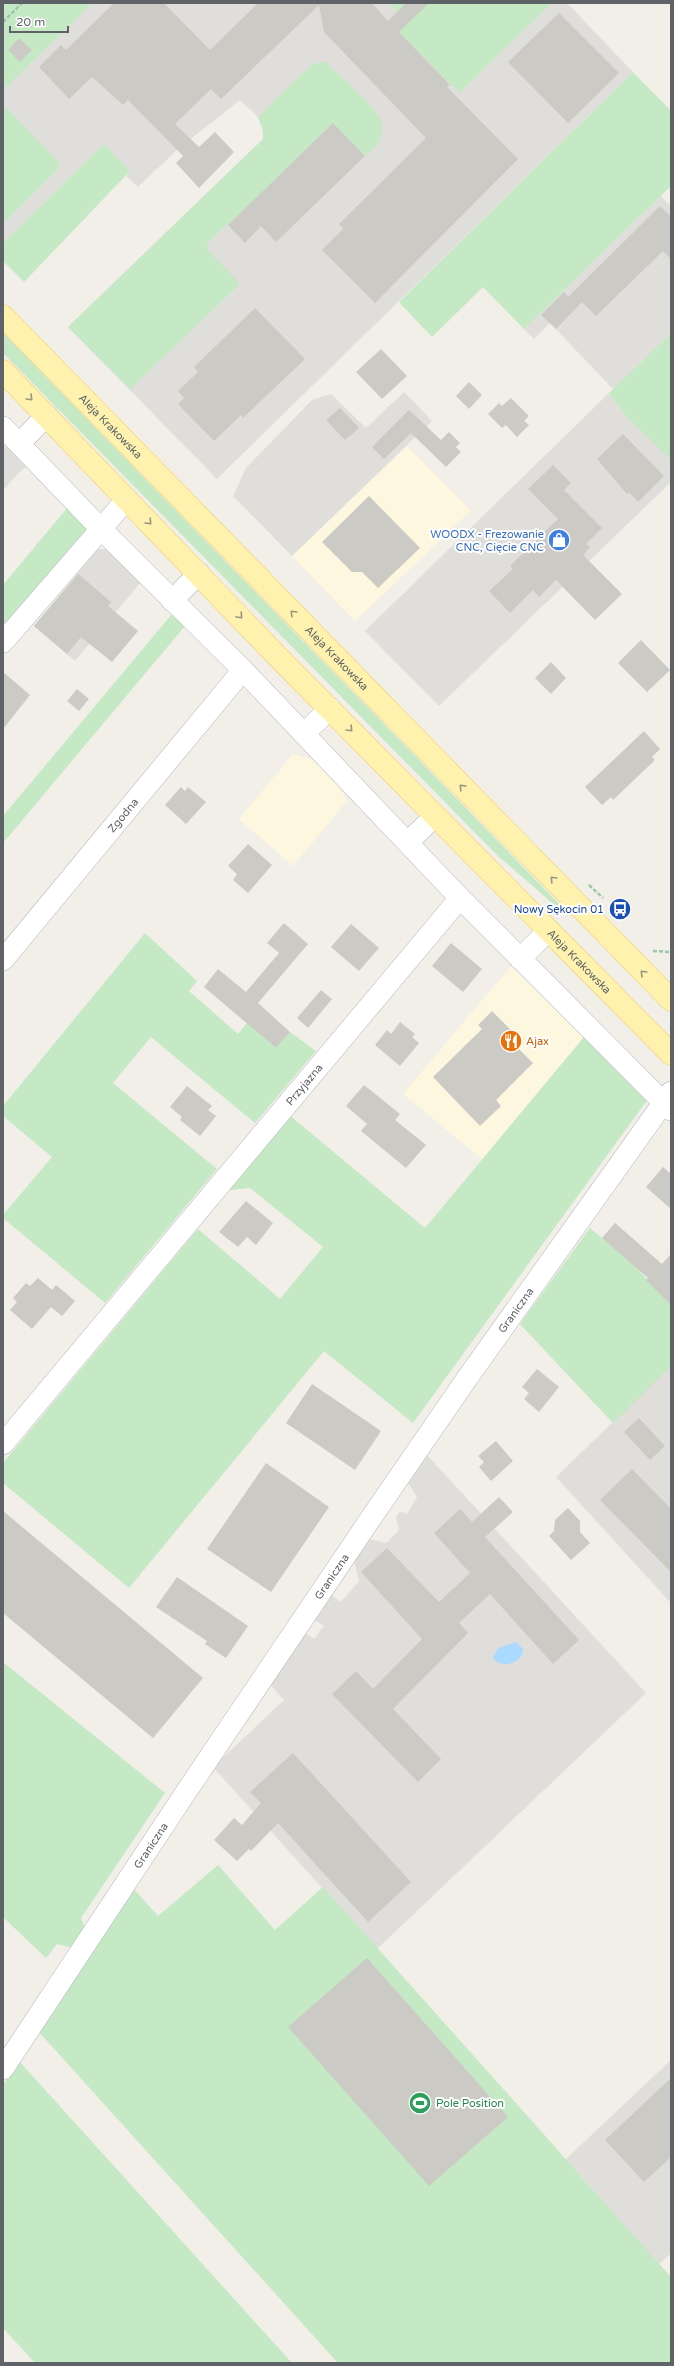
<svg xmlns="http://www.w3.org/2000/svg" width="674" height="2366" viewBox="0 0 674 2366" font-family="'Varela Round',sans-serif">
<rect width="100%" height="100%" fill="#f1efe8"/>
<!-- commercial -->
<g fill="#fef7e0">
<polygon points="407,446 471,511 355,621 292,556"/>
<polygon points="293,754 314,760 340,785 339,789 346,797 347,801 293,866 239,819"/>
<polygon points="511,966 584,1037 482,1159 403,1094"/>
</g>
<!-- industrial -->
<g fill="#e0deda">
<polygon points="93,3 389,3 408,24 400,32 459,93 552,3 567,3 633,72 217,479 68,327 263,139 263,130 258,117 240,100 178,149 138,187 126,176 130,171 104,144 3,243 3,90"/>
<polygon points="661,196 671,206 671,333 613,389 550,323 534,339 524,329"/>
<polygon points="404,392 432,421 292,556 233,496 246,468 312,400 331,394 366,428"/>
<polygon points="609,393 624,414 671,460 671,482 439,706 365,631"/>
<polygon points="3,444 26,467 19,472 3,491"/>
<polygon points="98,549 109,550 141,582 75,661 34,626"/>
<polygon points="671,1366 671,1603 556,1477"/>
<polygon points="427,1455 646,1693 377,1949 213,1767 284,1700 269,1683 304,1632 314,1639 324,1626 313,1619 330,1594 341,1602 359,1581 354,1560 369,1539 386,1543 399,1530 396,1517 400,1511 407,1514 417,1497 408,1483"/>
<polygon points="671,2060 671,2253 659,2264 566,2159"/>
</g>
<!-- green -->
<g fill="#c5e8c5">
<polygon points="3,3 93,3 3,90"/>
<polygon points="389,3 552,3 459,93 399,32 407,24"/>
<path d="M322 62 327 63C338 75 376 107 380 120 386 135 377 148 365 156L333 123 228 225 227 224 208 243 206 248 240 284 130 389 68 327 263 139V130L258 117 312 64Z"/>
<polygon points="633,72 671,111 671,186 524,329 483,287 432,337 399,302"/>
<polygon points="3,104 60,164 57,170 3,224"/>
<polygon points="104,144 130,171 24,282 3,261 3,243"/>
<polygon points="3,333 568,913 566,915 497,855 3,353"/>
<polygon points="671,333 671,460 624,414 609,393"/>
<polygon points="68,507 91,531 3,636 3,585"/>
<polygon points="173,613 185,626 3,843 3,816"/>
<polygon points="145,933 197,981 189,991 238,1034 247,1023 276,1048 290,1032 316,1051 255,1123 151,1037 113,1083 217,1169 105,1303 3,1218 3,1215 52,1157 3,1116 3,1106"/>
<polygon points="584,1037 648,1099 413,1423 324,1351 129,1588 3,1483 3,1463 198,1229 280,1299 323,1247 250,1188 230,1190 226,1188 288,1114 425,1228"/>
<polygon points="590,1228 632,1263 671,1305 671,1366 613,1423 520,1324"/>
<polygon points="3,1662 165,1793 81,1918 86,1930 73,1948 57,1944 46,1958 3,1917"/>
<polygon points="218,1865 275,1930 323,1887 671,2277 671,2363 338,2363 38,2031 132,1887 158,1916"/>
<polygon points="19,2061 292,2363 35,2363 3,2328 3,2085"/>
</g>
<!-- water -->
<path fill="#aadaff" d="M516 1642 523 1649C523 1663 501 1670 493 1658L498 1648Z"/>
<!-- building -->
<g fill="#cccac5">
<polygon points="114,3 164,3 210,50 258,3 372,3 388,21 406,3 429,3 399,32 450,85 447,87 518,159 375,303 322,250 343,229 339,224 426,138 324,32 319,5 221,99 211,89 175,124 199,147 215,132 234,152 199,188 176,163 183,156 128,100 123,105 92,77 69,99 39,67 61,45 66,50"/>
<polygon points="559,13 619,73 568,123 508,62"/>
<polygon points="19,38 32,50 20,62 8,50"/>
<polygon points="333,123 365,156 276,242 261,226 245,243 228,225"/>
<polygon points="660,206 671,217 671,259 663,251 596,316 582,302 556,329 541,315 564,292 568,297"/>
<polygon points="255,308 305,359 243,418 241,415 214,441 178,404 184,398 178,391 198,372 194,367"/>
<polygon points="381,349 407,376 382,399 356,372"/>
<polygon points="469,382 482,395 469,409 456,396"/>
<polygon points="511,398 529,416 524,421 529,425 517,437 506,425 502,428 488,414 499,403 502,406"/>
<polygon points="340,408 359,428 345,440 326,420"/>
<polygon points="409,410 441,440 449,432 460,443 456,447 461,452 446,467 411,433 384,459 372,447"/>
<polygon points="623,434 664,476 638,502 629,492 627,494 597,459"/>
<polygon points="553,465 571,483 564,490 602,528 586,544 590,547 583,555 622,594 595,620 556,580 539,597 533,590 510,613 489,591 513,569 510,566 558,519 528,489"/>
<polygon points="369,496 420,548 378,588 362,572 352,572 322,542"/>
<polygon points="78,574 111,602 108,606 138,631 112,662 81,637 67,654 34,626"/>
<polygon points="641,640 670,670 647,692 618,663"/>
<polygon points="551,662 566,678 551,694 535,678"/>
<polygon points="3,672 30,695 3,729"/>
<polygon points="77,689 89,699 79,711 67,701"/>
<polygon points="644,731 660,749 652,757 655,760 613,800 611,797 602,805 585,787"/>
<polygon points="181,787 185,791 188,787 206,802 186,824 165,805"/>
<polygon points="248,844 272,865 248,893 233,880 237,874 228,866"/>
<polygon points="284,923 308,944 258,1003 290,1032 276,1048 204,987 218,969 246,992 279,953 267,943"/>
<polygon points="351,924 379,948 359,971 331,947"/>
<polygon points="451,943 482,969 463,992 432,966"/>
<polygon points="321,990 332,999 308,1028 297,1018"/>
<polygon points="492,1011 523,1042 518,1048 533,1063 496,1100 501,1106 480,1126 433,1077 482,1029 478,1025"/>
<polygon points="400,1022 415,1034 412,1037 419,1043 400,1066 375,1045 387,1030 391,1034"/>
<polygon points="364,1085 400,1114 395,1120 426,1145 406,1168 361,1131 367,1124 346,1106"/>
<polygon points="187,1086 212,1106 208,1110 216,1116 200,1136 180,1120 182,1117 170,1107"/>
<polygon points="663,1167 671,1174 671,1209 646,1187"/>
<polygon points="246,1201 273,1223 256,1245 247,1237 238,1247 219,1232"/>
<polygon points="615,1223 662,1264 671,1254 671,1305 646,1280 648,1278 602,1238"/>
<polygon points="38,1278 52,1290 56,1285 75,1301 62,1316 51,1307 32,1329 10,1310 17,1302 13,1298 26,1283 30,1286"/>
<polygon points="537,1369 559,1387 539,1412 524,1399 529,1393 522,1387"/>
<polygon points="312,1384 381,1431 355,1470 286,1423"/>
<polygon points="639,1418 665,1446 650,1460 624,1432"/>
<polygon points="496,1441 513,1461 491,1481 479,1467 484,1462 478,1456"/>
<polygon points="266,1463 329,1507 271,1592 207,1549"/>
<polygon points="632,1469 671,1509 671,1572 600,1500"/>
<polygon points="499,1497 513,1512 485,1537 579,1640 553,1664 490,1594 459,1623 468,1633 393,1709 441,1759 418,1782 332,1694 356,1671 373,1689 422,1639 361,1572 387,1548 439,1602 470,1573 434,1533 460,1509 472,1522"/>
<polygon points="568,1508 580,1521 580,1532 590,1543 571,1560 549,1536 554,1531 555,1520"/>
<polygon points="3,1511 203,1678 153,1738 3,1613"/>
<polygon points="177,1577 248,1626 226,1658 205,1644 207,1641 156,1607"/>
<polygon points="293,1753 411,1882 368,1922 278,1823 251,1851 249,1849 237,1861 214,1840 234,1818 242,1825 261,1803 250,1792"/>
<polygon points="367,1958 508,2117 429,2186 288,2027"/>
<polygon points="671,2078 671,2157 644,2182 605,2140"/>
</g>
<g fill="none" stroke-linecap="round" stroke-linejoin="round">
<!-- minor casing -->
<g stroke="#b5b8bc" stroke-width="22">
<g id="minor">
<polyline points="3,427 100,528 243,670 460,898 671,1110"/>
<polyline points="19,444 47,415"/>
<polyline points="172,601 199,573"/>
<polyline points="3,642 127,499"/>
<polyline points="304,734 330,708"/>
<polyline points="408,842 435,816"/>
<polyline points="520,959 549,930"/>
<path id="s1" d="M3 960 243 670"/>
<path id="s2" d="M3 1444 460 898"/>
<path id="s3" d="M3 2069 186 1792 371 1518 468 1377 671 1092"/>
</g>
</g>
<!-- major casing -->
<g stroke="#f2c960" stroke-width="23">
<g id="major">
<path id="s4" d="M3 316 671 1000"/>
<path id="s5" d="M3 371 275 654 671 1054"/>
</g>
</g>
<!-- path -->
<g stroke="#9cc7a9" stroke-width="2.5" stroke-dasharray="4 2" stroke-linecap="butt">
<polyline points="3,22 22,3"/>
<polyline points="589,885 603,898"/>
<polyline points="653,951 671,952"/>
</g>
<!-- minor -->
<use href="#minor" stroke="#fff" stroke-width="21"/>
<!-- major -->
<use href="#major" stroke="#fff2af" stroke-width="22"/>
</g>
<!-- one-way arrows -->
<defs><path id="oneway-chevron" d="M-2-3.5L2.5 0L-2 3.5" fill="none" stroke-width="1.6" stroke-linecap="round" stroke-linejoin="round"/></defs>
<g stroke="#979581">
<use href="#oneway-chevron" transform="translate(30 398) rotate(46)"/>
<use href="#oneway-chevron" transform="translate(149 522) rotate(46)"/>
<use href="#oneway-chevron" transform="translate(293 613) rotate(-135)"/>
<use href="#oneway-chevron" transform="translate(240 616) rotate(47)"/>
<use href="#oneway-chevron" transform="translate(350 729) rotate(46)"/>
<use href="#oneway-chevron" transform="translate(462 787) rotate(-134)"/>
<use href="#oneway-chevron" transform="translate(553 879) rotate(-134)"/>
<use href="#oneway-chevron" transform="translate(643 973) rotate(-135)"/>
</g>
<!-- icons -->
<defs>
<g id="shop-disc" transform="scale(1.15)"><circle r="9.5" fill="#3f7fe0" stroke="#fff"/><path d="M-5-2.5h2.3a2.7 3.5 0 0 1 5.4 0H5L5.5 6h-11ZM-1.5-2.5h3a1.5 2.3 0 0 0-3 0Z" fill="#fff"/></g>
<g id="bus-disc" transform="scale(1.15)"><circle r="9.5" fill="#1a4fb4" stroke="#fff"/><path d="M-5-6H5V4H4V6H2V4H-2V6H-4V4H-5ZM-3.5-4V0h7V-4ZM-3.5 1.2v1.5H-2V1.2ZM2 1.2v1.5H3.5V1.2Z" fill="#fff"/></g>
<g id="restaurant-disc" transform="scale(1.15)"><circle r="9.5" fill="#e8710a" stroke="#fff"/><path d="M-5-6h1v4h1v-4h1v4h1v-4h1v5L-1.5 .5V6h-2V.5L-5-1ZM5-6V6H3V1.5H1.5Q1.5-4 5-6Z" fill="#fff"/></g>
<g id="stadium-disc" transform="scale(1.15)"><circle r="9.5" fill="#2e9e5b" stroke="#fff"/><path d="M0-5a6.5 5 0 1 0 0 10a6.5 5 0 1 0 0-10ZM-3.5-1.8h7v3.6h-7Z" fill="#fff"/></g>
</defs>
<g fill-rule="evenodd">
<use href="#shop-disc" x="559" y="540"/>
<use href="#bus-disc" x="620" y="909"/>
<use href="#restaurant-disc" x="511" y="1041"/>
<use href="#stadium-disc" x="420" y="2103"/>
</g>
<g text-anchor="middle" dominant-baseline="central" stroke-width="4" stroke-linejoin="round" paint-order="stroke">
<!-- street labels -->
<g font-size="11" fill="#5f6368" stroke="#fff">
<text stroke="none"><textPath href="#s4" startOffset="154">Aleja Krakowska</textPath></text>
<text stroke="none"><textPath href="#s4" startOffset="478">Aleja Krakowska</textPath></text>
<text stroke="none"><textPath href="#s1" startOffset="188">Zgodna</textPath></text>
<text stroke="none"><textPath href="#s5" startOffset="825">Aleja Krakowska</textPath></text>
<text stroke="none"><textPath href="#s2" startOffset="469">Przyjazna</textPath></text>
<text stroke="none"><textPath href="#s3" startOffset="916">Graniczna</textPath></text>
<text stroke="none"><textPath href="#s3" startOffset="592">Graniczna</textPath></text>
<text stroke="none"><textPath href="#s3" startOffset="268">Graniczna</textPath></text>
</g>
<!-- shop labels -->
<g font-size="11" fill="#366cbe" stroke="#fff" text-anchor="end">
<text x="544" y="534">WOODX - Frezowanie<tspan x="544" dy="13">CNC, Cięcie CNC</tspan></text>
</g>
<!-- transit labels -->
<g font-size="11" fill="#164399" stroke="#fff" text-anchor="end">
<text x="604" y="909">Nowy Sękocin 01</text>
</g>
<!-- food labels -->
<g font-size="11" fill="#c56008" stroke="#fff" text-anchor="start">
<text x="526" y="1041">Ajax</text>
</g>
<!-- leisure labels -->
<g font-size="11" fill="#27864d" stroke="#fff" text-anchor="start">
<text x="436" y="2103">Pole Position</text>
</g>
</g>
<!-- border -->
<rect width="674" height="2366" fill="none" stroke="#5f6368" stroke-width="8"/>
<!-- scale -->
<path d="M10 26v6h58v-6" fill="none" stroke="#5f6368" stroke-width="2"/>
<text x="16" y="26" font-size="12" fill="#5f6368" stroke="#ffffff" stroke-width="3" paint-order="stroke">20 m</text>
</svg>
